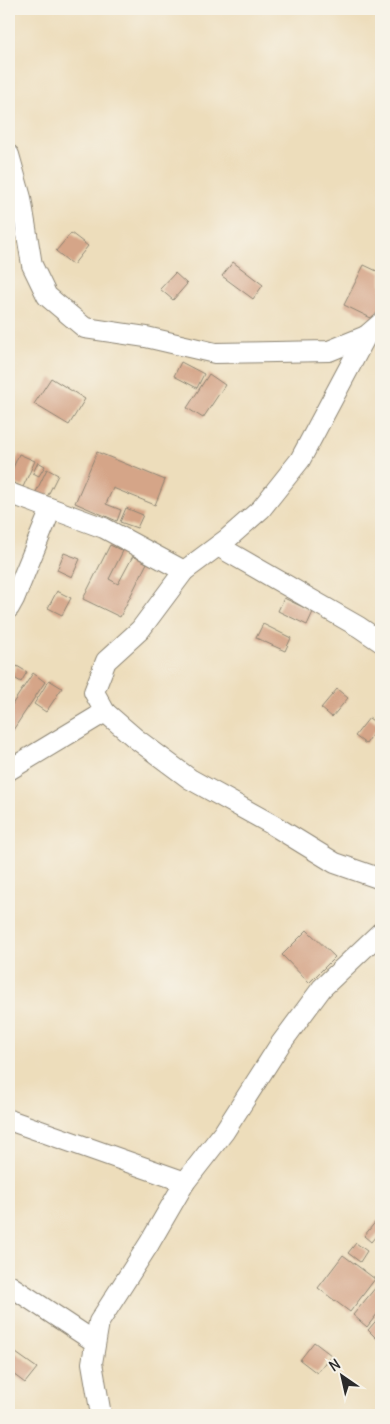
<svg xmlns="http://www.w3.org/2000/svg" width="390" height="1424" viewBox="0 0 390 1424" font-family="Delius,sans-serif">
<rect width="100%" height="100%" fill="#f7f3e8"/>
<filter id="ink" filterUnits="userSpaceOnUse"><feTurbulence type="fractalNoise" baseFrequency=".02" numOctaves="2"/><feDisplacementMap in="SourceGraphic" scale="10" xChannelSelector="R" yChannelSelector="G"/><feConvolveMatrix kernelMatrix="1 2 1 2 8 2 1 2 1" color-interpolation-filters="sRGB"/></filter>
<filter id="wash" filterUnits="userSpaceOnUse"><feTurbulence type="fractalNoise" baseFrequency=".0096" numOctaves="4" result="noise"/><feDisplacementMap in="SourceGraphic" scale="20" xChannelSelector="R" yChannelSelector="G"/><feGaussianBlur stdDeviation="1.12" result="paint"/><feColorMatrix in="noise" values="0 0 0 0 0 0 0 0 0 0 0 0 0 0 0 0 0 1.4 0 .05"/><feComposite in="paint" operator="in"/></filter>
<g filter="url(#wash)">
<rect width="100%" height="100%" fill="#edddbb"/>
<g id="blocks">
<!-- building -->
<g fill="#d5a588">
<polygon points="71,233 88,246 73,265 56,251"/>
<polygon points="233,262 263,285 253,299 222,276"/>
<polygon points="364,265 381,273 381,307 375,320 344,305"/>
<polygon points="175,273 187,284 173,300 160,289"/>
<polygon points="181,362 204,374 197,388 174,376"/>
<polygon points="209,374 225,385 203,418 187,408"/>
<polygon points="51,378 85,399 69,425 34,404"/>
<polygon points="97,452 165,480 155,505 113,488 106,504 121,510 117,521 75,503"/>
<polygon points="19,454 35,461 23,487 9,481 9,477"/>
<polygon points="38,462 45,466 39,476 33,473"/>
<polygon points="47,469 58,475 46,499 35,494"/>
<polygon points="126,508 143,515 137,528 120,522"/>
<polygon points="110,545 123,551 109,579 118,584 133,556 147,563 120,617 83,599"/>
<polygon points="64,553 80,559 72,577 57,570"/>
<polygon points="57,591 71,598 62,615 48,608"/>
<polygon points="284,598 313,612 307,625 278,611"/>
<polygon points="263,624 291,638 285,651 256,638"/>
<polygon points="17,666 27,672 21,682 11,676"/>
<polygon points="33,673 45,682 9,736 9,709"/>
<polygon points="49,680 62,688 46,712 34,704"/>
<polygon points="337,689 348,698 332,717 321,708"/>
<polygon points="369,718 379,725 366,744 355,736"/>
<polygon points="307,930 335,957 309,983 282,955"/>
<polygon points="377,1220 381,1224 381,1230 371,1242 364,1236"/>
<polygon points="356,1243 367,1251 360,1262 348,1253"/>
<polygon points="343,1255 375,1279 350,1312 318,1288"/>
<polygon points="381,1281 381,1309 367,1327 353,1315"/>
<polygon points="381,1315 381,1343 368,1330"/>
<polygon points="314,1342 331,1355 317,1373 300,1360"/>
<polygon points="9,1348 37,1368 25,1383 9,1371"/>
</g>
</g>
</g>
<g filter="url(#ink)">
<use href="#blocks" fill-opacity="0" stroke="#8c8473" stroke-width="1"/>
<g fill="none" stroke-linecap="round" stroke-linejoin="round">
<!-- minor casing -->
<g stroke="#8c8473" stroke-width="22">
<g id="minor">
<polyline points="9,155 21,198 32,265 47,296 85,328 146,337 215,353 329,351 366,336"/>
<polyline points="381,323 366,336 300,460 261,509 227,539 184,571 140,630 106,661 94,692 105,712 135,738 190,779 273,825 335,863 381,879"/>
<polyline points="9,493 104,528 184,571"/>
<polyline points="218,546 359,627 381,642"/>
<polyline points="9,608 14,599 51,509"/>
<polyline points="9,770 105,712"/>
<polyline points="9,1120 185,1182"/>
<polyline points="9,1285 95,1342"/>
<polyline points="101,1415 92,1363 99,1322 149,1244 185,1182 224,1132 279,1046 322,988 381,932"/>
</g>
</g>
<!-- minor -->
<use href="#minor" stroke="#fff" stroke-width="20"/>
</g>
</g>
<!-- margin -->
<rect width="390" height="1424" fill="none" stroke="#f7f3e8" stroke-width="30"/>
<!-- north arrow -->
<g transform="translate(342 1376) rotate(326)" stroke="#f7f3e8" stroke-width="4" paint-order="stroke">
<path d="M0-4L9 19L0 12L-9 19Z" fill="#2b2b2b"/>
<text y="-8" font-size="14" font-weight="bold" text-anchor="middle" fill="#2b2b2b">N</text>
</g>
</svg>
